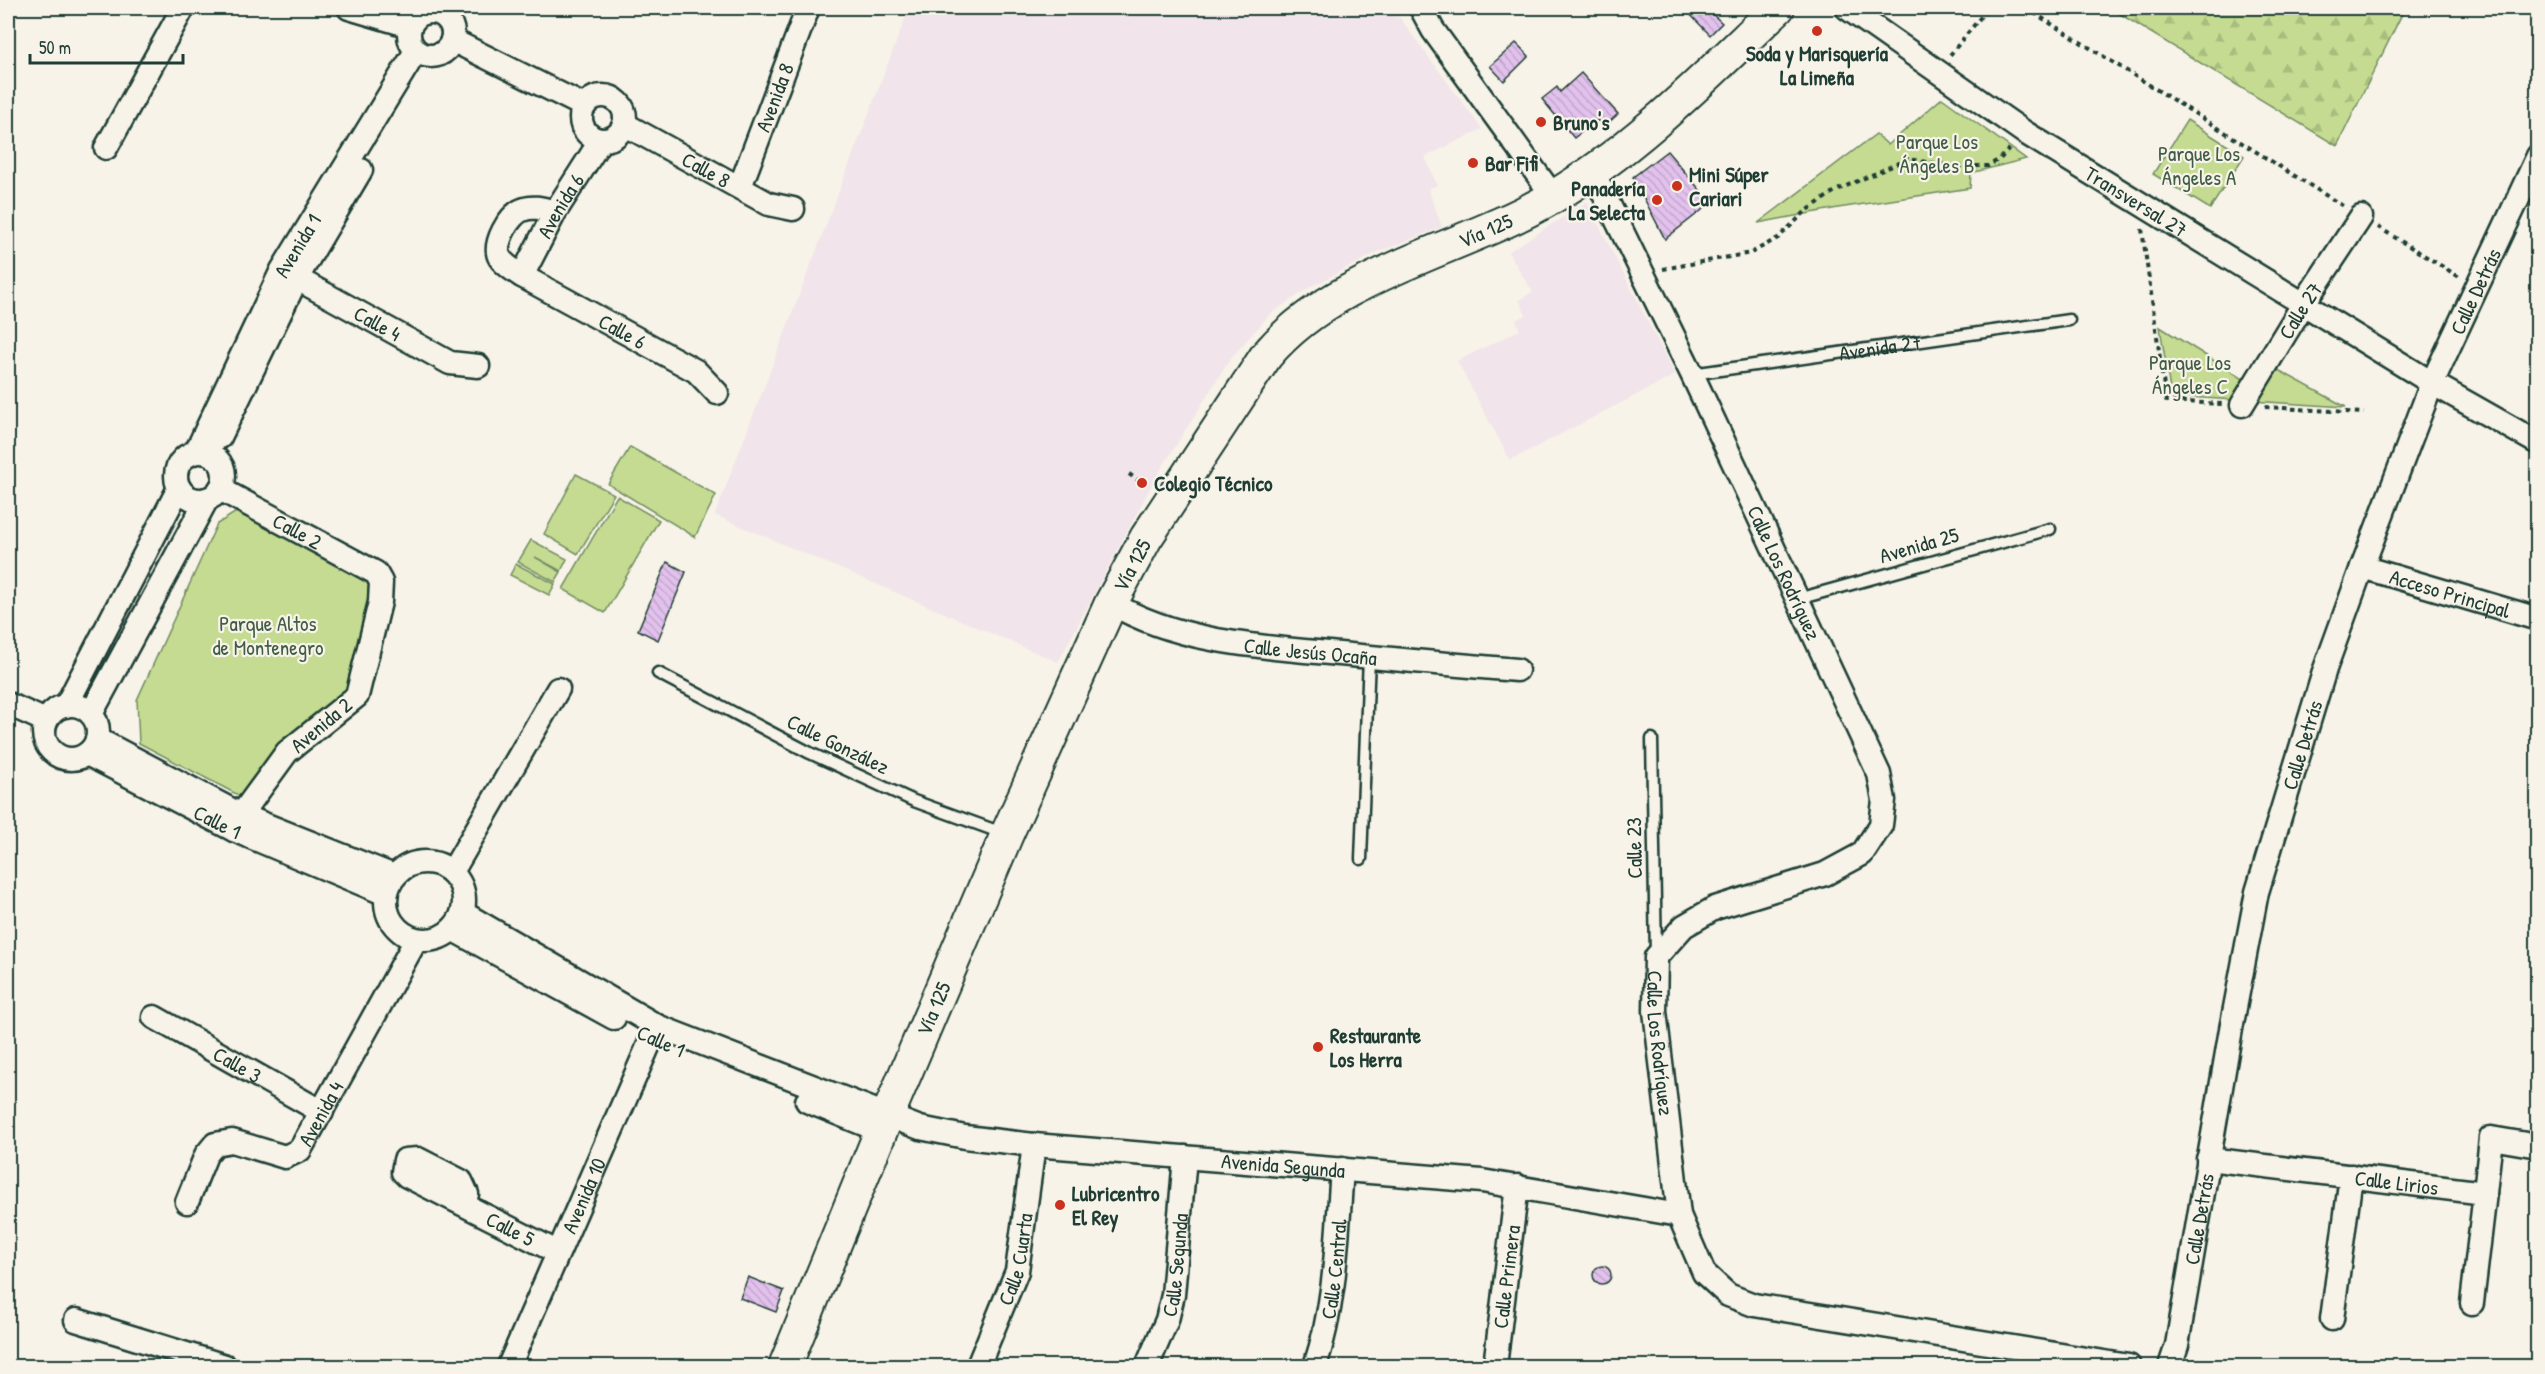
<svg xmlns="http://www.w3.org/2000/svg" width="2545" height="1374" viewBox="0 0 2545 1374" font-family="'Patrick Hand',sans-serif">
<defs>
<pattern id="forest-firs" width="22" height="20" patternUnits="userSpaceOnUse" patternTransform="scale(1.5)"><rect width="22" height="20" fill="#c4db91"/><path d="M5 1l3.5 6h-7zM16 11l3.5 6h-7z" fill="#a8bd7e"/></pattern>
<pattern id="building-back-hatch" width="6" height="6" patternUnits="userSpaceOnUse" patternTransform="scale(1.5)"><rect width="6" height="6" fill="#e2c1ed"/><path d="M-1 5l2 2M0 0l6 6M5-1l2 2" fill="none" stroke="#c1a7cc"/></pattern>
</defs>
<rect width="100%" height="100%" fill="#f7f3e8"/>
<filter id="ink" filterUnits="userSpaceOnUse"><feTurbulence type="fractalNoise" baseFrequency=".0167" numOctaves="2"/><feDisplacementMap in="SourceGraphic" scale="12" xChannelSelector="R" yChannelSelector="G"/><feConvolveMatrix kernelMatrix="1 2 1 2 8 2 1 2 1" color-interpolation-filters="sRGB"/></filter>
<g filter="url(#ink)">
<!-- built -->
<g fill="#f1e4ea">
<polygon points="912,8 1327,8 1399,17 1482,129 1425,157 1437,185 1428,189 1442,227 1378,252 1312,286 1271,313 1230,359 1156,477 1058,662 715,515 907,14"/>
<polygon points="1587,202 1675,375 1510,460 1457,361 1520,330 1516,320 1526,315 1519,300 1533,292 1508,252"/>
</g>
<!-- forest -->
<polygon fill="url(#forest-firs)" stroke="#728c62" stroke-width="1.5" points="2110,8 2405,8 2337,146"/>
<!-- park -->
<g fill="#c4db91" stroke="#728c62" stroke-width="1.5">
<polygon points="1942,98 2026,159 1971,173 1970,188 1838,208 1758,223 1876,134 1888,145"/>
<polygon points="2187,120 2244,156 2210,209 2153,174"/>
<polygon points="2160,327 2248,382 2260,360 2346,407 2171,396"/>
<polygon points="630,447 716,495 695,537 608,484"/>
<polygon points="576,474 614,494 578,554 544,534"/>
<polygon points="617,496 659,520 605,613 563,589"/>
<polygon points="236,512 373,583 350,690 242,797 139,743 137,700 217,524"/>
<polygon points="531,540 567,559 561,571 535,557 561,572 555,582 518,562"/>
<polygon points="516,564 555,584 549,595 510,575"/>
</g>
<!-- building -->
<g fill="url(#building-back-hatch)" stroke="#1f3d34" stroke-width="1.5">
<polygon points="1684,8 1706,8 1722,23 1710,35"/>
<polygon points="1516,43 1529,56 1504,81 1490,66"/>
<polygon points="1581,73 1618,114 1604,127 1597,120 1574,138 1542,99 1557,87 1560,92"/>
<polygon points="1667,151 1711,203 1665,239 1633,177"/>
<polygon points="667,562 686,572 658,640 638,630"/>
<circle cx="1602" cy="1275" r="9"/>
<polygon points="748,1277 784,1291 776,1312 740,1298"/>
</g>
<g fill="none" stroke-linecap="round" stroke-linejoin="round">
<!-- lane casing -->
<g stroke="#1f3d34" stroke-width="15">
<g id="lane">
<path id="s1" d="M1692 374 2069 320"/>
<polyline points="1798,599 2050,529"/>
<polyline points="658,673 810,753 914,801 1005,834"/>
<polyline points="1652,739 1656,955"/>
<polyline points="1361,859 1369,657"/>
</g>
</g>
<!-- street casing -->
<g stroke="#1f3d34" stroke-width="27">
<g id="street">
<polyline points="349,8 410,26"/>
<polyline points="1421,8 1433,30 1553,196"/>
<path id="s2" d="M1847 8 2024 132 2432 383 2538 443"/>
<circle cx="431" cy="34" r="22"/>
<polyline points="452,40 584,106"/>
<circle cx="603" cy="118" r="22"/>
<path id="s3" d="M624 124 769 204 793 209"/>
<polyline points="106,148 183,8"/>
<path id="s4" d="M1593 172 1692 374 1879 774 1884 800 1881 825 1862 854 1825 874 1715 908 1684 926 1656 957 1655 1011 1679 1215 1704 1273 1728 1295 1754 1305 2129 1366"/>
<path id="s5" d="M740 187 808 8"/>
<path id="s6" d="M555 212C544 209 533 205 522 210 509 215 492 245 500 258 505 266 515 271 522 276L696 371 717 393"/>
<path id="s7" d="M283 271 450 363 478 366"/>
<path id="s8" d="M522 276 555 212 601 140"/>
<path id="s9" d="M2242 405 2304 303 2361 217"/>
<polyline points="220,437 297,278 361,170"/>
<path id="s10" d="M196 452 282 270 416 51"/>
<circle cx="200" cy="476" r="24"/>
<path id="s11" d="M220 489 376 573 381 582 380 602 357 696 287 752 241 815 234 830"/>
<path id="s12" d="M2362 567 2538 619"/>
<path id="s13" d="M1111 603C1179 643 1262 647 1340 654 1399 660 1458 665 1517 670"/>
<polyline points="8,704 46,721"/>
<circle cx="71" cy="732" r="27"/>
<polyline points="66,706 179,488"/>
<polyline points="91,714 207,499"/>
<polyline points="97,739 241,815 394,876"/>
<path id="s14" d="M87 754 234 830 386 894"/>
<circle cx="425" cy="901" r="39"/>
<polyline points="452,872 558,689"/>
<path id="s15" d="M463 913 657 1026 920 1128 965 1137 1034 1145 1482 1181 1679 1215"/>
<polyline points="452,929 614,1018"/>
<path id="s16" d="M154 1017 322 1112"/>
<polyline points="807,1101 881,1131"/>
<path id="s17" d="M2208 1159 2485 1193 2491 1138 2538 1146"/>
<path id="s18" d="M187 1202 206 1155 215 1144 232 1141 285 1157 300 1150 416 940"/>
<path id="s19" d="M464 1204 467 1194 461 1181 418 1159 405 1160 403 1172 407 1176 557 1252"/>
<polyline points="2472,1303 2485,1193"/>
<polyline points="2332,1319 2351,1176"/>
<polyline points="76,1320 225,1366"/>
<path id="s20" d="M509 1366 657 1026"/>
<path id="s21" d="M978 1366 1017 1271 1034 1145"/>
<path id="s22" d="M1147 1366 1167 1320 1173 1295 1185 1157"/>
<path id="s23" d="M1315 1366C1336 1303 1337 1235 1342 1169"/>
<path id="s24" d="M1495 1366 1517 1186"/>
<path id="s25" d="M2170 1366 2177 1345 2231 1029 2257 892 2325 669 2362 567 2432 383 2538 156"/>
</g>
</g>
<!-- secondary casing -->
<g stroke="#1f3d34" stroke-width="36">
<g id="secondary">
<path id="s26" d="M785 1366 881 1131 1007 834 1111 603 1146 538 1266 356C1335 273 1463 250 1553 197 1638 147 1707 75 1778 8"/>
</g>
</g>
<!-- path -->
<g stroke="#1f3d34" stroke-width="4" stroke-dasharray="4.5 4.5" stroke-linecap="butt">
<polyline points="2026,8 2343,206"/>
<polyline points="1950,55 1988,8"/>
<polyline points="2378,227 2461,278"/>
<polyline points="2142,229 2166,401 2222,404"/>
<polyline points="1663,269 1751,253 1778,238 1805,212 1835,191 1908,159 1952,166 1988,166 2000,159 2011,147"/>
<polyline points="2265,407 2364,413"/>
<polyline points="1129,474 1143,484"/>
</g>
<!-- lane -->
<use href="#lane" stroke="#f7f3e8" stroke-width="10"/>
<!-- street -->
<use href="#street" stroke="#f7f3e8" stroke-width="22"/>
<!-- secondary -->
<use href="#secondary" stroke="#f7f3e8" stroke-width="32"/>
</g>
</g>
<!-- markers -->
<g fill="#c8321e" stroke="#f7f3e8" stroke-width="2">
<circle cx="1817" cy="31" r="6"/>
<circle cx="1541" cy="122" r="6"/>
<circle cx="1473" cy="163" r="6"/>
<circle cx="1677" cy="186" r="6"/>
<circle cx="1657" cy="200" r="6"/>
<circle cx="1142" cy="483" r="6"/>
<circle cx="1318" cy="1047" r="6"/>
<circle cx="1060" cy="1205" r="6"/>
</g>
<g text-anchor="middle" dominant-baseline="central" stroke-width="4.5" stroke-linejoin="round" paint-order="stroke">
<!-- poi labels -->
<g font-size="21" font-weight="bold" fill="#1f3d34" stroke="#f7f3e8" text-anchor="start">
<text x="1817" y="53" text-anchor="middle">Soda y Marisquería<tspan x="1817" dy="24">La Limeña</tspan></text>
<text x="1553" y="122">Bruno's</text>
<text x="1485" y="163">Bar Fifi</text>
<text x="1689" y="174">Mini Súper<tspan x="1689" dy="24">Cariari</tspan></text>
<text x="1645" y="188" text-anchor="end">Panadería<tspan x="1645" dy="24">La Selecta</tspan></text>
<text x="1154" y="483">Colegio Técnico</text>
<text x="1330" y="1035">Restaurante<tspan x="1330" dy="24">Los Herra</tspan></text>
<text x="1072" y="1193">Lubricentro<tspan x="1072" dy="24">El Rey</tspan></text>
</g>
<!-- street labels -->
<g font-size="21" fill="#1f3d34" stroke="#f7f3e8">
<text stroke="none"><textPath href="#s5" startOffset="96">Avenida 8</textPath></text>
<text stroke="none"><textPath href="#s3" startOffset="94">Calle 8</textPath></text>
<text stroke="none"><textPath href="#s2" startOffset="348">Transversal 27</textPath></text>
<text stroke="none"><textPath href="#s8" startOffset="80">Avenida 6</textPath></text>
<text stroke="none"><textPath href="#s26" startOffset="1377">Vía 125</textPath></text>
<text stroke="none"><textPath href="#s10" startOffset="230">Avenida 1</textPath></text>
<text stroke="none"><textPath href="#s25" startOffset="1122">Calle Detrás</textPath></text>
<text stroke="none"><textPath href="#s9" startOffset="111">Calle 27</textPath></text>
<text stroke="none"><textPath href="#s7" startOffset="108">Calle 4</textPath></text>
<text stroke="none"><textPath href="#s6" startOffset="234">Calle 6</textPath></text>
<text stroke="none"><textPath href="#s1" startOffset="190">Avenida 27</textPath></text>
<text stroke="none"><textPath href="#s11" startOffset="88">Calle 2</textPath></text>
<text transform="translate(1919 545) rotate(-16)">Avenida 25</text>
<text stroke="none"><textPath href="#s26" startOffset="873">Vía 125</textPath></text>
<text stroke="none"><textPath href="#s4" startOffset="444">Calle Los Rodríguez</textPath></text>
<text stroke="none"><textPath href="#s12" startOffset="92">Acceso Principal</textPath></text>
<text stroke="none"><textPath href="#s13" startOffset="207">Calle Jesús Ocaña</textPath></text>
<text transform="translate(321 725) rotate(-40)">Avenida 2</text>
<text transform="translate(838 744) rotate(26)">Calle González</text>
<text stroke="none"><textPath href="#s25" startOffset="636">Calle Detrás</textPath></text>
<text stroke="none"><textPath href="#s14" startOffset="147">Calle 1</textPath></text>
<text transform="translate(1634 848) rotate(-91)">Calle 23</text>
<text stroke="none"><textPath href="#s26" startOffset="387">Vía 125</textPath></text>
<text transform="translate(661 1041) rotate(24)">Calle 1</text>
<text stroke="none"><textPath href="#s4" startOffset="1074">Calle Los Rodríguez</textPath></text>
<text stroke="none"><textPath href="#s16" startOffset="96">Calle 3</textPath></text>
<text stroke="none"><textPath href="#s18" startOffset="196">Avenida 4</textPath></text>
<text stroke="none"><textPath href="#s15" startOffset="872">Avenida Segunda</textPath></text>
<text stroke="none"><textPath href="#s17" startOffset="190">Calle Lirios</textPath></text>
<text stroke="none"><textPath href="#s20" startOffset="186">Avenida 10</textPath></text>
<text stroke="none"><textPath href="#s25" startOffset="150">Calle Detrás</textPath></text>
<text stroke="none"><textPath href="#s19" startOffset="220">Calle 5</textPath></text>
<text stroke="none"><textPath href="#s21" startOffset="114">Calle Cuarta</textPath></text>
<text stroke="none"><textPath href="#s22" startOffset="106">Calle Segunda</textPath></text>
<text stroke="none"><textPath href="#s23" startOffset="99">Calle Central</textPath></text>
<text stroke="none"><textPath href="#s24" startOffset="90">Calle Primera</textPath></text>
</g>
<!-- park labels -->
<g font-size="21" fill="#405d47" stroke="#f7f3e8">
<text x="1937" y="141">Parque Los<tspan x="1937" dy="24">Ángeles B</tspan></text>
<text x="2199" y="153">Parque Los<tspan x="2199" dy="24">Ángeles A</tspan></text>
<text x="2190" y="362">Parque Los<tspan x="2190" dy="24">Ángeles C</tspan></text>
<text x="268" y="623">Parque Altos<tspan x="268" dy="24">de Montenegro</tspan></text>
</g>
</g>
<!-- margin -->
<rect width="2545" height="1374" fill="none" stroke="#f7f3e8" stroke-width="30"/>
<rect x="15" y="15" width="2515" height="1344" fill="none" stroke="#1f3d34" stroke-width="2" filter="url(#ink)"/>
<!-- scale -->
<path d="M30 54v9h153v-9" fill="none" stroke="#1f3d34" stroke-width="3"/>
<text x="39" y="54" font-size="18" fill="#1f3d34" stroke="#f7f3e8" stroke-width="4.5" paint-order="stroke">50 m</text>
</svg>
